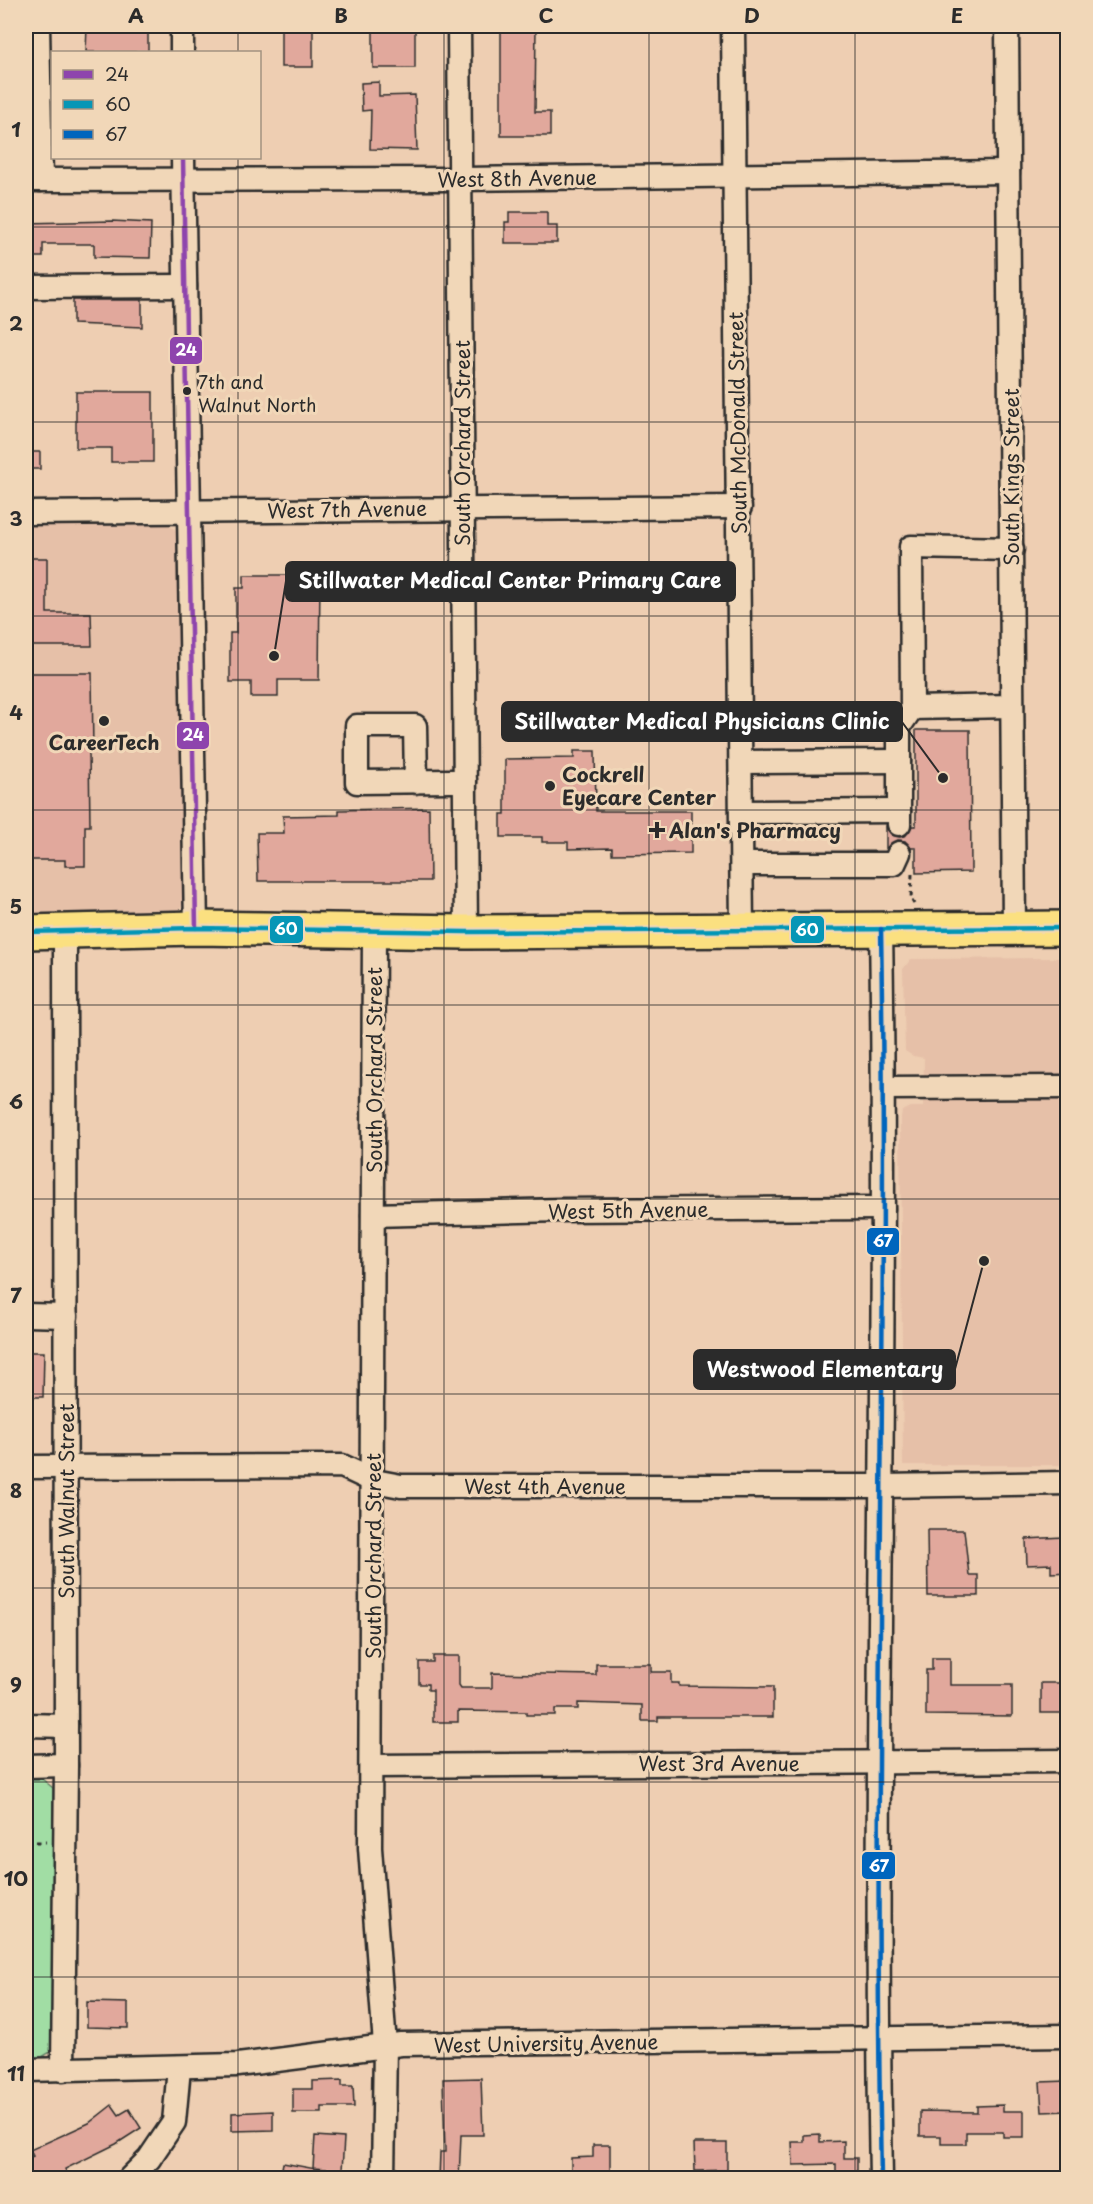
<svg xmlns="http://www.w3.org/2000/svg" width="1093" height="2204" viewBox="0 0 1093 2204" font-family="'Playpen Sans',sans-serif">
<rect width="100%" height="100%" fill="#eeceb2"/>
<filter id="ink" filterUnits="userSpaceOnUse"><feTurbulence type="fractalNoise" baseFrequency=".0167" numOctaves="2"/><feDisplacementMap in="SourceGraphic" scale="12" xChannelSelector="R" yChannelSelector="G"/><feConvolveMatrix kernelMatrix="1 2 1 2 8 2 1 2 1" color-interpolation-filters="sRGB"/></filter>
<g filter="url(#ink)">
<!-- built -->
<g fill="#e6c0a8">
<polygon points="26,522 166,523 178,532 181,542 185,901 179,910 171,915 26,919"/>
<polygon points="1067,958 1067,1465 903,1465 900,1123 902,1111 911,1107 923,1107 924,1058 913,1056 905,1051 903,969 911,959"/>
</g>
<!-- green -->
<polygon fill="#a1dda4" stroke="#668468" stroke-width="1.5" points="26,1779 42,1779 53,1788 52,2051 42,2057 26,2058"/>
<!-- building -->
<g fill="#e1a89c" stroke="#2b2b2b" stroke-width="1.5">
<polygon points="87,26 148,26 148,52 86,52"/>
<rect x="281" y="26" width="32" height="41"/>
<polygon points="501,26 536,26 535,112 550,112 550,136 501,136"/>
<rect x="373" y="29" width="42" height="39"/>
<polygon points="379,82 379,96 415,95 417,150 370,149 371,110 362,111 361,83"/>
<polygon points="509,212 547,212 547,226 557,226 557,243 505,243 505,222 509,222"/>
<polygon points="112,221 151,223 150,258 94,257 94,244 43,244 43,257 26,257 26,223"/>
<polygon points="73,300 142,300 142,327 73,324"/>
<polygon points="76,392 153,392 153,462 111,462 111,448 76,448"/>
<rect x="26" y="452" width="14" height="17"/>
<polygon points="26,558 47,558 47,613 91,613 92,646 26,646"/>
<polygon points="306,569 306,575 320,575 319,680 278,680 278,697 251,697 251,682 230,682 230,633 236,633 236,588 244,588 244,575 287,575 287,570"/>
<polygon points="26,673 92,673 93,752 89,752 90,826 85,826 85,866 65,866 65,860 26,860"/>
<polygon points="916,730 970,730 971,872 916,873 916,848 911,848 905,841 898,840 886,848 886,827 892,835 900,837 906,835 912,826 916,826"/>
<polygon points="574,751 595,751 596,811 691,811 691,853 612,854 612,848 568,849 568,842 542,842 542,837 501,837 501,814 505,814 505,759 574,758"/>
<polygon points="429,808 430,881 258,881 257,833 284,833 283,816 339,815 339,810"/>
<polygon points="26,1352 44,1352 43,1397 26,1397"/>
<polygon points="927,1530 964,1530 969,1575 978,1575 978,1596 928,1596"/>
<polygon points="1063,1537 1064,1555 1068,1555 1068,1572 1051,1573 1051,1564 1027,1565 1026,1539"/>
<polygon points="433,1656 459,1656 459,1685 461,1688 492,1688 492,1673 596,1675 596,1664 651,1664 651,1672 671,1672 671,1683 679,1683 679,1686 773,1687 773,1717 658,1717 658,1721 642,1721 642,1705 578,1703 578,1709 555,1709 555,1715 526,1715 526,1712 458,1711 458,1722 433,1722 433,1690 428,1690 428,1684 419,1684 419,1662 433,1662"/>
<polygon points="932,1658 950,1658 950,1685 1012,1685 1012,1716 926,1715 926,1670 932,1670"/>
<rect x="1041" y="1683" width="27" height="30"/>
<polygon points="87,2002 128,2003 128,2028 87,2027"/>
<polygon points="481,2078 483,2135 461,2135 459,2178 439,2178 440,2152 445,2152 443,2079"/>
<polygon points="342,2080 342,2086 353,2086 354,2107 322,2107 322,2113 293,2113 293,2089 313,2089 313,2081"/>
<polygon points="1068,2081 1068,2111 1042,2112 1040,2082"/>
<polygon points="112,2105 119,2115 129,2109 141,2128 116,2144 65,2169 69,2178 26,2178 26,2159 33,2156 30,2150 89,2123"/>
<polygon points="1003,2105 1003,2111 1024,2111 1024,2137 1003,2137 1003,2132 966,2132 966,2144 941,2144 941,2136 920,2136 920,2111 977,2112 977,2106"/>
<polygon points="273,2111 273,2130 232,2131 232,2113"/>
<polygon points="820,2134 820,2142 844,2141 844,2158 857,2158 857,2178 836,2178 836,2164 793,2165 792,2142 804,2142 804,2135"/>
<polygon points="315,2136 344,2138 342,2170 313,2168"/>
<polygon points="694,2143 727,2143 727,2170 695,2171"/>
<polygon points="593,2145 610,2145 610,2176 571,2178 571,2158 593,2157"/>
<polygon points="283,2163 327,2171 326,2178 280,2178"/>
</g>
<g fill="none" stroke-linecap="round" stroke-linejoin="round">
<!-- minor casing -->
<g stroke="#2b2b2b" stroke-width="27">
<g id="minor">
<polyline points="38,26 41,180"/>
<polyline points="182,26 182,52"/>
<polyline points="459,26 466,932"/>
<polyline points="733,26 742,929"/>
<polyline points="1007,26 1014,928"/>
<polyline points="183,158 196,928"/>
<polyline points="26,180 462,179 1008,172"/>
<polyline points="26,287 185,286"/>
<polyline points="26,513 740,507"/>
<polyline points="1012,549 911,547 912,708 1012,706"/>
<polyline points="742,762 899,761"/>
<polyline points="416,782 415,726 357,726 357,782 451,781 465,781"/>
<polyline points="742,812 899,811"/>
<polyline points="899,824 899,727 912,708"/>
<polyline points="742,864 894,864 899,853"/>
<polyline points="374,932 370,1848 385,2045 383,2178"/>
<polyline points="883,1088 1068,1087"/>
<polyline points="373,1215 560,1210 883,1208"/>
<polyline points="26,1315 66,1316"/>
<polyline points="26,1467 342,1466 374,1481 401,1486 882,1486 1068,1483"/>
<polyline points="26,1725 66,1726"/>
<polyline points="26,1766 66,1765"/>
<polyline points="371,1766 1068,1761"/>
<polyline points="26,2070 238,2065 401,2044 1068,2036"/>
<polyline points="63,2070 66,1765 65,932"/>
<polyline points="130,2178 149,2159 174,2122 179,2068"/>
<path d="M881 2178C873 1762 888 1345 881 929"/>
</g>
</g>
<!-- highway casing -->
<g stroke="#2b2b2b" stroke-width="38">
<polyline id="highway" points="26,932 196,928 466,932 1068,928"/>
</g>
<!-- path -->
<g stroke="#2b2b2b" stroke-width="3" stroke-dasharray="4.5 4.5" stroke-linecap="butt">
<polyline points="912,874 911,899 914,904"/>
<polyline points="27,1842 46,1842"/>
</g>
<!-- minor -->
<use href="#minor" stroke="#f1d7b8" stroke-width="22"/>
<!-- highway -->
<use href="#highway" stroke="#fbe080" stroke-width="33"/>
<!-- bus-1 casing -->
<g stroke="#f1d7b8" stroke-width="9">
<polyline id="bus-1" points="183,158 196,928"/>
</g>
<!-- bus-2 casing -->
<g stroke="#f1d7b8" stroke-width="9">
<polyline id="bus-2" points="26,932 196,928 466,932 1068,928"/>
</g>
<!-- bus-3 casing -->
<g stroke="#f1d7b8" stroke-width="9">
<path id="bus-3" d="M881 2178C873 1762 888 1345 881 929"/>
</g>
<!-- bus-1 -->
<use href="#bus-1" stroke="#8e44ad" stroke-width="4.5"/>
<!-- bus-2 -->
<use href="#bus-2" stroke="#0696b6" stroke-width="4.5"/>
<!-- bus-3 -->
<use href="#bus-3" stroke="#0065bd" stroke-width="4.5"/>
</g>
</g>
<!-- grid -->
<path fill="none" stroke="#2b2b2b" stroke-width="1.5" stroke-opacity="0.55" d="M238 26V52M444 26V2178M649 26V2178M855 26V2178M238 158V2178M26 227H1068M26 422H1068M26 616H1068M26 810H1068M26 1005H1068M26 1199H1068M26 1394H1068M26 1588H1068M26 1782H1068M26 1977H1068"/>
<!-- markers -->
<g fill="#2b2b2b" stroke="#f1d7b8" stroke-width="2">
<circle cx="187" cy="391" r="5"/>
<circle cx="104" cy="721" r="6"/>
<circle cx="550" cy="786" r="6"/>
<path d="M654 821h6v6h6v6h-6v6h-6v-6h-6v-6h6z"/>
</g>
<g text-anchor="middle" dominant-baseline="central" stroke-width="6" stroke-linejoin="round" paint-order="stroke">
<!-- bus labels -->
<g font-size="18" fill="#2b2b2b" stroke="#f1d7b8" text-anchor="start">
<text x="198" y="381">7th and<tspan x="198" dy="23">Walnut North</tspan></text>
</g>
<!-- street labels -->
<g font-size="20" fill="#2b2b2b" stroke="#f1d7b8">
<text transform="translate(517 178) rotate(-1)">West 8th Avenue</text>
<text transform="translate(737 423) rotate(-91)">South McDonald Street</text>
<text transform="translate(462 443) rotate(-90)">South Orchard Street</text>
<text transform="translate(1011 477) rotate(-90)">South Kings Street</text>
<text transform="translate(347 509) rotate(-1)">West 7th Avenue</text>
<text transform="translate(374 1070) rotate(-90)">South Orchard Street</text>
<text transform="translate(628 1210) rotate(-1)">West 5th Avenue</text>
<text x="545" y="1486">West 4th Avenue</text>
<text transform="translate(66 1501) rotate(-90)">South Walnut Street</text>
<text transform="translate(373 1556) rotate(-90)">South Orchard Street</text>
<text x="719" y="1763">West 3rd Avenue</text>
<text transform="translate(546 2043) rotate(-1)">West University Avenue</text>
</g>
<!-- poi labels -->
<g font-size="20" font-weight="bold" fill="#2b2b2b" stroke="#f1d7b8" text-anchor="start">
<text x="104" y="742" text-anchor="middle">CareerTech</text>
<text x="562" y="774">Cockrell<tspan x="562" dy="23">Eyecare Center</tspan></text>
<text x="669" y="830">Alan's Pharmacy</text>
</g>
</g>
<!-- callouts -->
<path fill="none" stroke="#2b2b2b" stroke-width="2" d="M274 656L286 581M943 778L902 722M984 1261L955 1369"/>
<g fill="#2b2b2b" stroke="#f1d7b8" stroke-width="2">
<circle cx="274" cy="656" r="6"/>
<circle cx="943" cy="778" r="6"/>
<circle cx="984" cy="1261" r="6"/>
</g>
<g fill="#2b2b2b" stroke="#2b2b2b" stroke-width="2">
<rect x="286" y="562" width="449" height="39" rx="6"/>
<rect x="502" y="702" width="400" height="39" rx="6"/>
<rect x="694" y="1350" width="261" height="39" rx="6"/>
</g>
<g font-size="21" text-anchor="middle" font-weight="bold" fill="#fff">
<text x="510" y="588">Stillwater Medical Center Primary Care</text>
<text x="702" y="729">Stillwater Medical Physicians Clinic</text>
<text x="825" y="1377">Westwood Elementary</text>
</g>
<g stroke="#f1d7b8" stroke-width="2">
<rect x="169" y="336" width="34" height="29" rx="6" fill="#8e44ad"/>
<rect x="176" y="721" width="34" height="29" rx="6" fill="#8e44ad"/>
<rect x="269" y="915" width="35" height="29" rx="6" fill="#0696b6"/>
<rect x="790" y="915" width="35" height="29" rx="6" fill="#0696b6"/>
<rect x="866" y="1227" width="34" height="29" rx="6" fill="#0065bd"/>
<rect x="861" y="1851" width="35" height="29" rx="6" fill="#0065bd"/>
</g>
<g font-size="16" text-anchor="middle" font-weight="bold" fill="#fff">
<text x="186" y="356">24</text>
<text x="193" y="741">24</text>
<text x="286" y="935">60</text>
<text x="807" y="936">60</text>
<text x="883" y="1247">67</text>
<text x="879" y="1872">67</text>
</g>
<!-- margin -->
<rect width="1093" height="2204" fill="none" stroke="#f1d7b8" stroke-width="66"/>
<!-- legend -->
<rect x="51" y="51" width="210" height="108" fill="#f1d7b8" stroke="#a29280" stroke-width="1.5"/>
<rect x="63" y="70" width="30" height="9" fill="#8e44ad" stroke="#a29280" stroke-width="1.5"/>
<text x="105" y="81" font-size="18" fill="#2b2b2b">24</text>
<rect x="63" y="100" width="30" height="9" fill="#0696b6" stroke="#a29280" stroke-width="1.5"/>
<text x="105" y="111" font-size="18" fill="#2b2b2b">60</text>
<rect x="63" y="130" width="30" height="9" fill="#0065bd" stroke="#a29280" stroke-width="1.5"/>
<text x="105" y="141" font-size="18" fill="#2b2b2b">67</text>
<rect x="33" y="33" width="1027" height="2138" fill="none" stroke="#2b2b2b" stroke-width="2"/>
<g font-size="20" text-anchor="middle" font-weight="bold" fill="#2b2b2b">
<text x="136" y="23">A</text>
<text x="341" y="23">B</text>
<text x="546" y="23">C</text>
<text x="752" y="23">D</text>
<text x="957" y="23">E</text>
<text x="16" y="137">1</text>
<text x="16" y="331">2</text>
<text x="16" y="526">3</text>
<text x="16" y="720">4</text>
<text x="16" y="914">5</text>
<text x="16" y="1109">6</text>
<text x="16" y="1303">7</text>
<text x="16" y="1498">8</text>
<text x="16" y="1692">9</text>
<text x="16" y="1886">10</text>
<text x="16" y="2081">11</text>
</g>
</svg>
